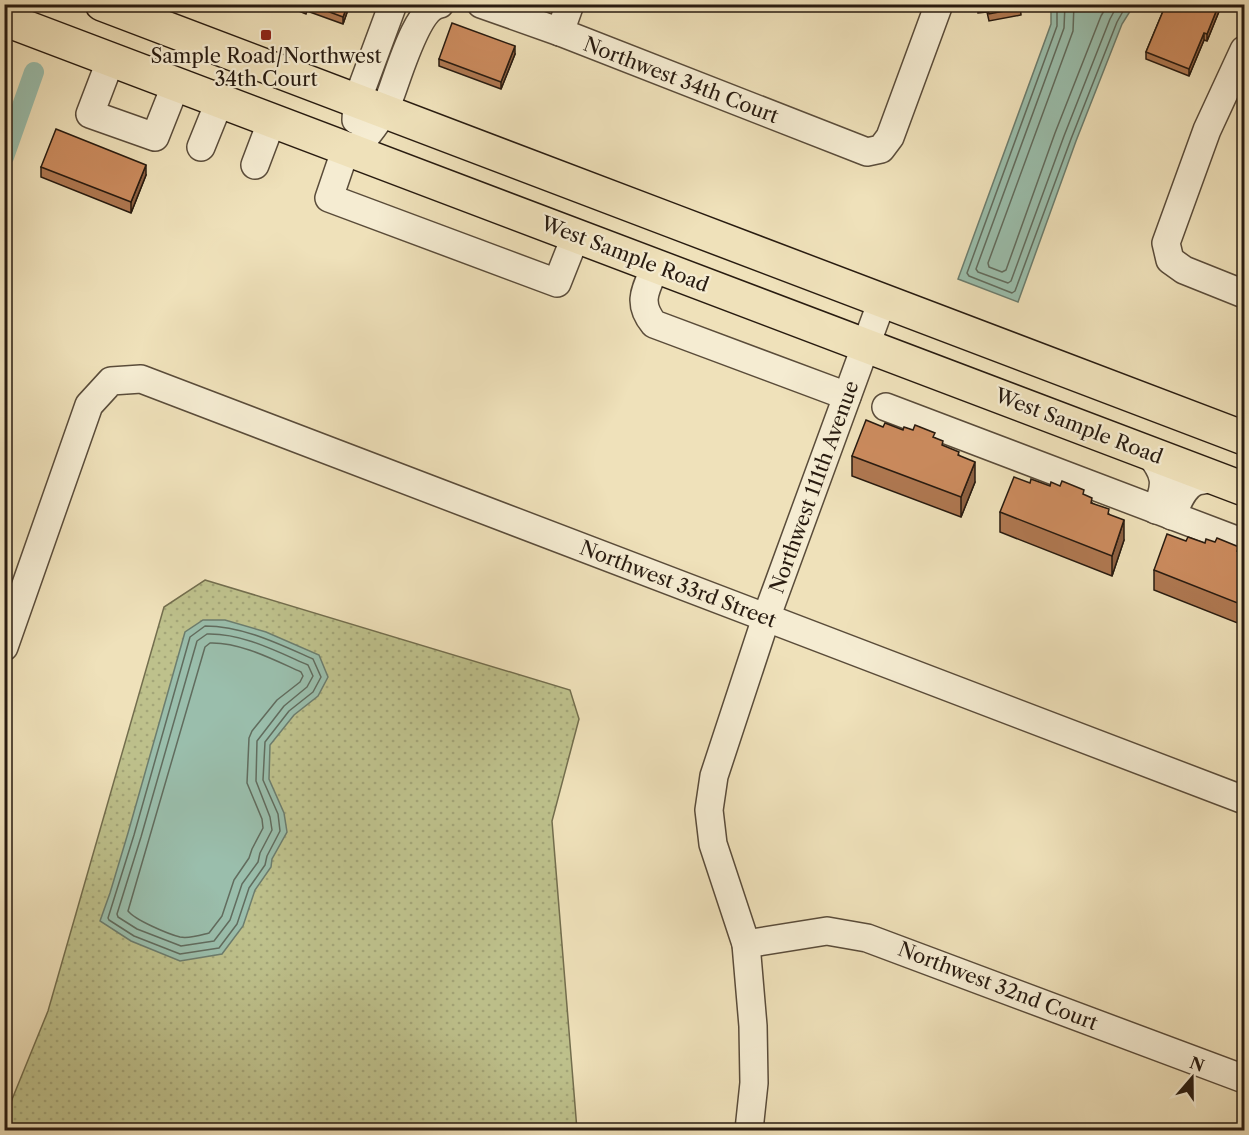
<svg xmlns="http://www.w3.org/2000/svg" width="1249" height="1135" viewBox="0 0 1249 1135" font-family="'Libre Caslon Text',serif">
<defs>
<pattern id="grass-dots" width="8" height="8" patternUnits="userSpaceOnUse" patternTransform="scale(1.5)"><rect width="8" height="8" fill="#bec18c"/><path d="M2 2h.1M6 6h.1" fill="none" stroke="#a3a578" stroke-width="1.8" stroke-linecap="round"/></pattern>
</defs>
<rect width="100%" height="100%" fill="#efe1ba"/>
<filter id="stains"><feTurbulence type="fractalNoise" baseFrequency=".00333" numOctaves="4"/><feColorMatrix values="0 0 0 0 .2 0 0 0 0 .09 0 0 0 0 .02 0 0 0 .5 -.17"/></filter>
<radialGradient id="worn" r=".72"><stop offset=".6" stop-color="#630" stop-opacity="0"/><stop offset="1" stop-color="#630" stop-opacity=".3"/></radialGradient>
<!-- grass -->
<polygon fill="url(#grass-dots)" stroke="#736e4e" stroke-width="1.5" points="205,580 570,690 579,719 552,821 577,1130 5,1130 4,1119 48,1011 164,607"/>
<!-- water -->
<g fill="#9abeac" stroke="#6c7d6e" stroke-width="1.5">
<polygon points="1051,5 1134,5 1122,24 1076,141 1018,302 958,279 1051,24"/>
<polygon points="203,620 225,620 266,632 319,655 328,677 318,696 294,715 270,745 269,779 284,813 287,832 272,859 271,867 255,890 243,926 222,954 180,961 131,941 100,921 110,893 128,833 185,632"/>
</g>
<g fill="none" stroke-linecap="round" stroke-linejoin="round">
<!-- shore -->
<g stroke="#616c5e" stroke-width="1.5">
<polyline points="1057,4 1057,26 967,273 969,276 1012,293 1015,291 1071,139 1117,22 1127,4"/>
<polyline points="1065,4 1064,28 976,269 978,272 1008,283 1011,281 1064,136 1110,19 1118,4"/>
<polyline points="1074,4 1073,31 988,263 989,267 1002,272 1006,270 1055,133 1101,16 1108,4"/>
<path d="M205 626C243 626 279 644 313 659L321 677 313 692 289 711 265 742 263 780 278 814 280 831 267 856 265 865 249 888 237 924 219 948 180 954 134 936 109 920 108 918 134 835 190 637Z"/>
<path d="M207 634C242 633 276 651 308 665L313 676 307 687 284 706 257 741 256 781 270 817 272 830 260 853 258 862 242 884 230 920 214 941 181 946 137 929 118 917 117 914 141 837 197 641Z"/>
<path d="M210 643C240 642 274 660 301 672L303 676 300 682 277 700 252 731 249 738 247 783 262 819 263 828 252 849 249 858 234 880 222 916 209 933C201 935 189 939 180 937 168 934 135 920 128 911L205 647Z"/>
</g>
<!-- canal -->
<polyline stroke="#9abeac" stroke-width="20" points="4,157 34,72"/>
<!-- minor casing -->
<g stroke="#5a4c3a" stroke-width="30">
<g id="minor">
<polyline points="481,4 560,32 867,152 881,149 890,137 939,4"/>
<polyline points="560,32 570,4"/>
<polyline points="1244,50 1207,130 1166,243 1170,260 1184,270 1244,294"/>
<polyline points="111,59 90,114 155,137 176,84"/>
<polyline points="356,120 357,101 393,4"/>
<polyline points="201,147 220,100"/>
<polyline points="346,148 329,198 557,283 576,235"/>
<path d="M355 151C364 138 378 123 385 109 396 86 414 9 440 4"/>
<polyline points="255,165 272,120"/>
<path d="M656 266C646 289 636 302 654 324L847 396"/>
<polyline points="886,407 1244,543"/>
<path d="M1148 452C1167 475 1167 484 1156 510"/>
<path d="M1172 516C1177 504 1183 486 1197 481 1203 480 1210 479 1217 478"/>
<polyline points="4,647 89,405 111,381 141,379 1244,800"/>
<polyline points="746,944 827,931 867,938 1244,1079"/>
<polyline points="749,1130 754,1083 753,1026 746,944 713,844 709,810 714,776 766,618 882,301"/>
</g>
</g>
<!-- major casing -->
<g stroke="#281b10" stroke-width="36">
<g id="major">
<path d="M102 4C483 148 863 294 1244 438"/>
<polyline points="4,19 1244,489"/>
</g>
</g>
<!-- minor -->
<use href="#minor" stroke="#f5ecd2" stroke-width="27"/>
<!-- major -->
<use href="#major" stroke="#efe1ba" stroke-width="33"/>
</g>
<!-- wall -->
<g fill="#af7851" stroke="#281b10" stroke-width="1.5">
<polygon points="282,4 350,4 343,24 307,11 306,14"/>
<polygon points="977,4 1020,4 1021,15 989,21 987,12 978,13"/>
<polygon points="1166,4 1222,4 1207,41 1204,40 1189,76 1146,59 1146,52"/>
<polygon points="515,54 501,89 439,66 439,59"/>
<polygon points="41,167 146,175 131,213 41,177"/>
<polygon points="883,427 935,438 943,446 959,455 975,482 961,517 852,476 852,456"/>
<polygon points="1030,483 1050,486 1084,495 1092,503 1109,514 1124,540 1112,576 1000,532 1000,512"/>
<polygon points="1186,541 1205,543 1245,554 1245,626 1154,590 1154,570"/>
</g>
<!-- shaded-wall -->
<g fill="#8e6142" stroke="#281b10" stroke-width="1.5">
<polygon points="348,4 350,4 343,24 343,17"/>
<polygon points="1219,4 1222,4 1207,41 1207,34"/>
<polygon points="1204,33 1204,40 1189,76 1189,69"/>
<polygon points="515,46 515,54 501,89 501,82"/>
<polygon points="146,165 146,175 131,213 131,202"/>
<polygon points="975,462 975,482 961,517 961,497"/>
<polygon points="1124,520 1124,540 1112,576 1112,556"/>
</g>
<!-- building -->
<g fill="#cb8b5e" stroke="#281b10" stroke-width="1.5">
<polygon points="308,4 348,4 343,17"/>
<polygon points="978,4 1020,4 1021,8 989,14 987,5 978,6"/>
<polygon points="1166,4 1219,4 1207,34 1204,33 1189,69 1146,52"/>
<polygon points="452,23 515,46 501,82 439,59"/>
<polygon points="56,129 146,165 131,202 41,167"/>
<polygon points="866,420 883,427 885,423 903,430 904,427 913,430 915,425 935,433 933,437 943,441 942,445 959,452 958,455 975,462 961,497 852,456"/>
<polygon points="1014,477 1030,483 1031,479 1050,486 1051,482 1060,486 1062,481 1084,490 1083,494 1092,498 1091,503 1109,509 1108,514 1124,520 1112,556 1000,512"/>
<polygon points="1167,534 1186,541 1188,537 1205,543 1206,539 1215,542 1217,538 1239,547 1237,551 1245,554 1243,559 1245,559 1245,606 1154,570"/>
</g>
<!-- markers -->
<rect fill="#8f2418" stroke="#f5ecd2" stroke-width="2" x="260" y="29" width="12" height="12" rx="3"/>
<g text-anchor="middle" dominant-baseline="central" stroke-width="4.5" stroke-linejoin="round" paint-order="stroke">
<!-- poi labels -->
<g font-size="20" fill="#281b10" stroke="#f5ecd2">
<text x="266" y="56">Sample Road/Northwest<tspan x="266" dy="23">34th Court</tspan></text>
</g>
<!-- street labels -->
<g font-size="20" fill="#281b10" stroke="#f5ecd2">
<text transform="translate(681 80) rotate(21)">Northwest 34th Court</text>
<text transform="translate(625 254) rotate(21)">West Sample Road</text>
<text transform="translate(1079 426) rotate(21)">West Sample Road</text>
<text transform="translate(814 487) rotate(-70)">Northwest 111th Avenue</text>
<text transform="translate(678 584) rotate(21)">Northwest 33rd Street</text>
<text transform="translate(998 986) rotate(21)">Northwest 32nd Court</text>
</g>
</g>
<!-- margin -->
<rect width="1249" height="1135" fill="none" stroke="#efe1ba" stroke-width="24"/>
<rect x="6" y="6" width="1237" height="1123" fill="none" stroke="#281b10" stroke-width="3"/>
<rect x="12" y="12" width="1225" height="1111" fill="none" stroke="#281b10" stroke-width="1.5"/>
<!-- north arrow -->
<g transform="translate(1192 1078) rotate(20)" stroke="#f5ecd2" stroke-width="4.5" paint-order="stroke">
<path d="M0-4.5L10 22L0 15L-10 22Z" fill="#281b10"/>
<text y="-9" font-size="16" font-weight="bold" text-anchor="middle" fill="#281b10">N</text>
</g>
<rect width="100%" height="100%" filter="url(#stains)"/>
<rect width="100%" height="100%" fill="url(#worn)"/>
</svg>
